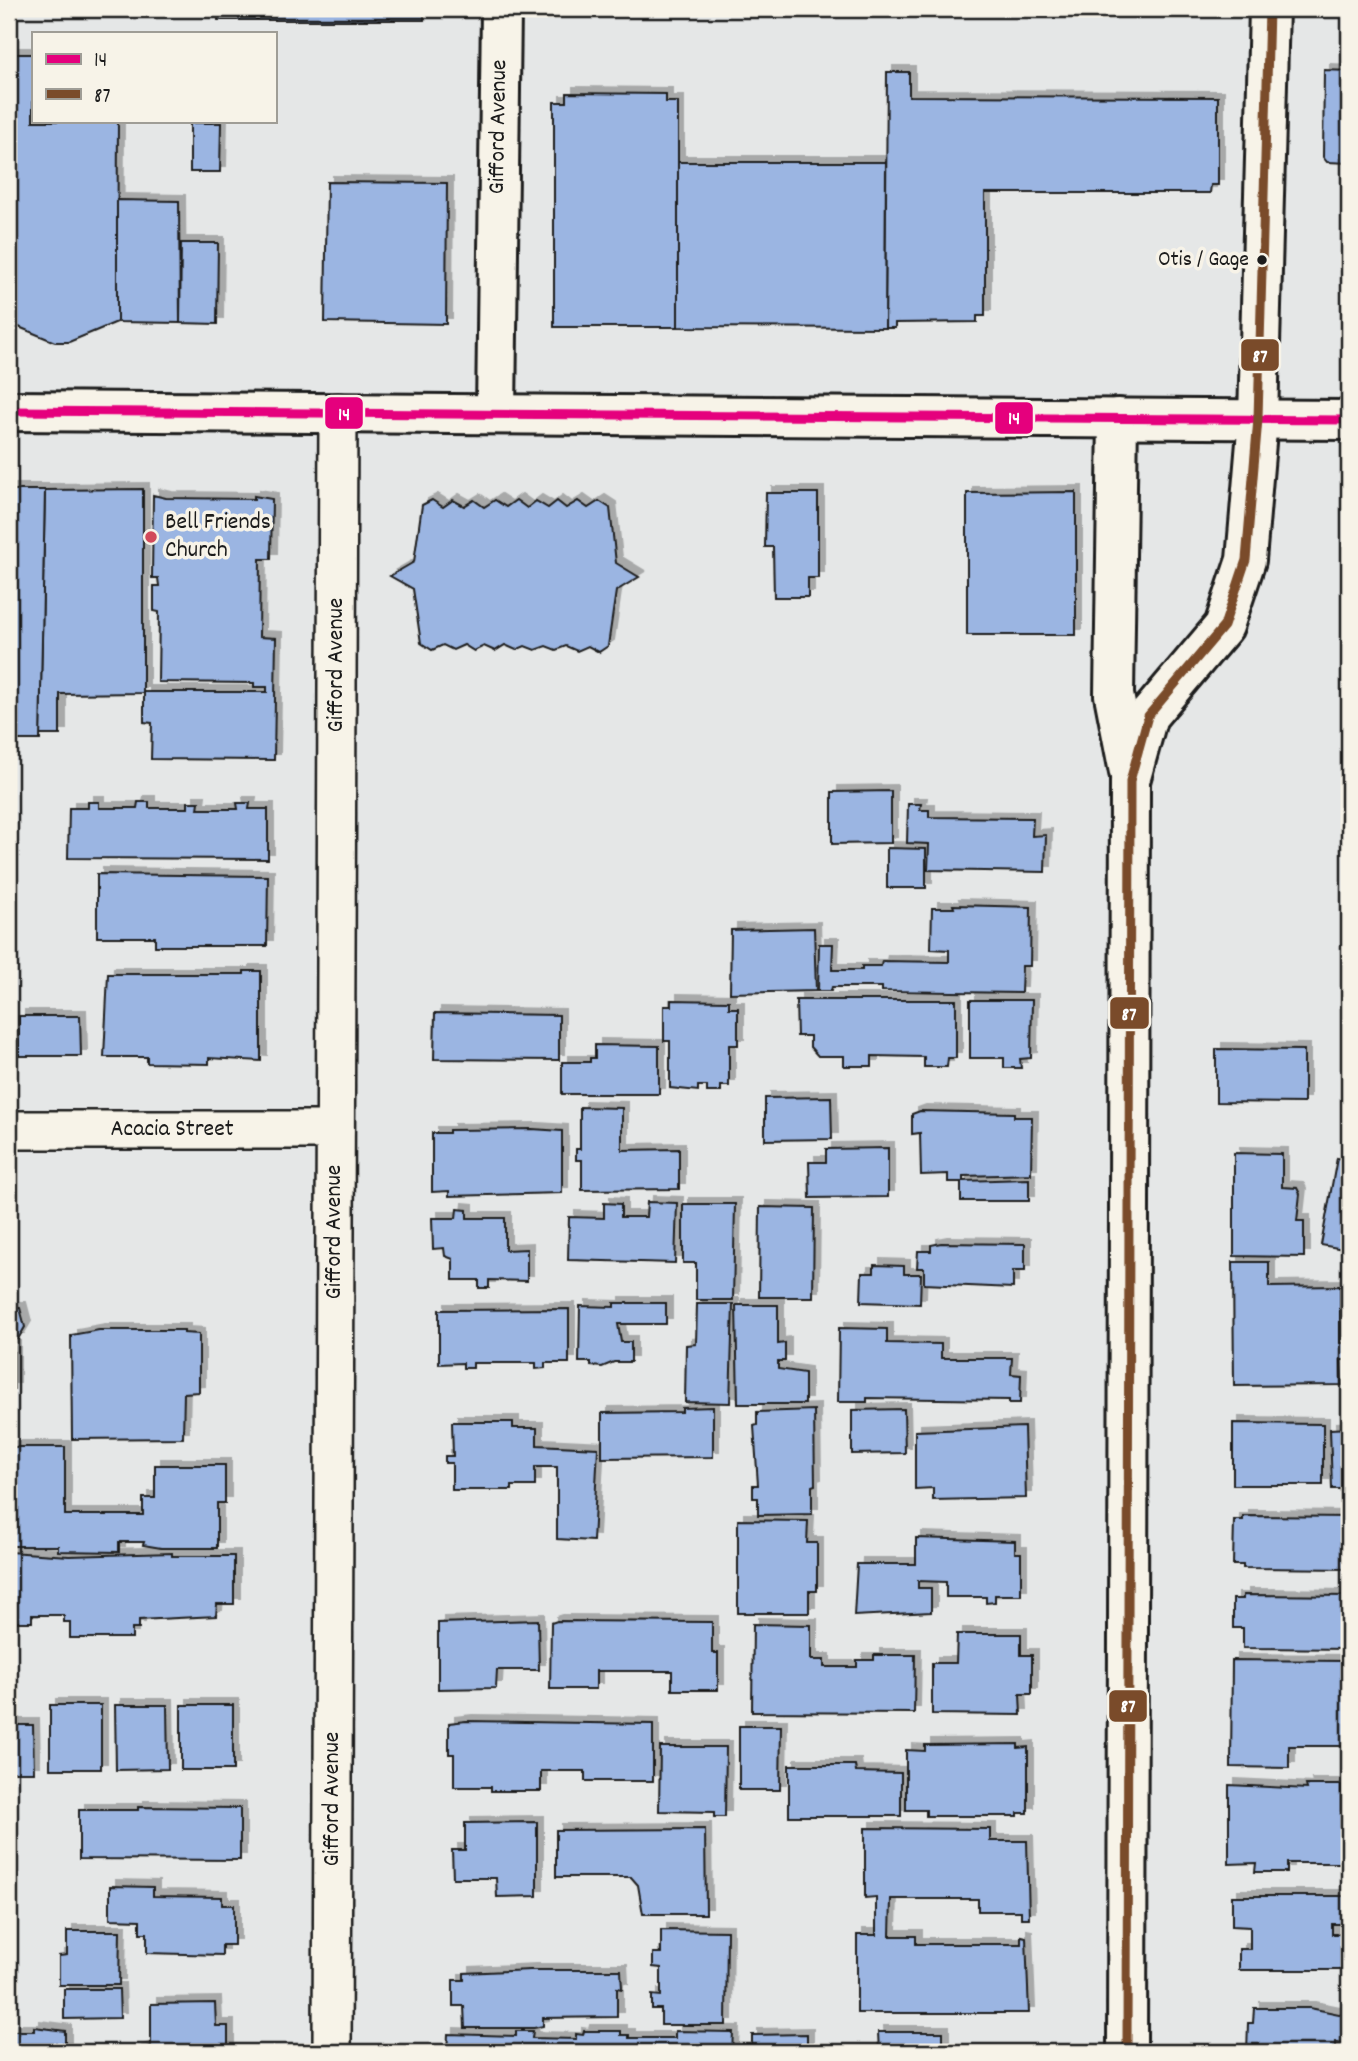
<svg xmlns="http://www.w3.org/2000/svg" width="1358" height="2061" viewBox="0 0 1358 2061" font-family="Dekko,sans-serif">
<defs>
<filter id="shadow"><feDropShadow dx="6" dy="-6" stdDeviation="0" flood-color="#0004"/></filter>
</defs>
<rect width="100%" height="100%" fill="#e5e7e7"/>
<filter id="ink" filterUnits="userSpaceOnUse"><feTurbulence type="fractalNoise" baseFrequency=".0143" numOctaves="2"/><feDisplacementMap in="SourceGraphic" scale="14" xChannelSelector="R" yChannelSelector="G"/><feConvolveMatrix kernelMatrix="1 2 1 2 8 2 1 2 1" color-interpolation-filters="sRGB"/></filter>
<g filter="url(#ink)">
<!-- building -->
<g fill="#9bb5e2" stroke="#1c1c1c" stroke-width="2" filter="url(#shadow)">
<rect x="218" y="9" width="206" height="11"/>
<polygon points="13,54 33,54 33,121 118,121 117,322 69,342 55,342 14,325 11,179"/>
<polygon points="1324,70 1349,71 1349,163 1327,162 1323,157"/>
<polygon points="887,72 909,72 909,96 1218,97 1218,185 1211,185 1210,193 985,193 985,316 977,316 977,322 895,323 895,328 885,328"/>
<polygon points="567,93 666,94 666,102 678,102 678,327 554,327 554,102 567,102"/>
<polygon points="190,123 221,123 220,172 190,172"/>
<polygon points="678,162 886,162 885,328 678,327"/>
<polygon points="9,179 14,325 9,329"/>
<polygon points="327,182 447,183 446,324 325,322"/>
<polygon points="117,200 179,201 180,323 117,322"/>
<polygon points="181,243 218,243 217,324 180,323"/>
<polygon points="143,489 143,693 60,694 60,735 40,735 45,490"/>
<polygon points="9,490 45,490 40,740 9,740"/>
<polygon points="1076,492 1076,635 967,635 967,493"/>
<polygon points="766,493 818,493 818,578 808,578 808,597 774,597 773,547 765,547"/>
<polygon points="153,495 166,498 254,499 254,496 272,499 271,559 260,559 259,637 276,638 274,760 151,759 152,723 144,722 144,692 267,692 267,687 254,687 254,683 158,682 159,612 154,611 154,586 159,586 158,578 152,578"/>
<polygon points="432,500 443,507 453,500 464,506 474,500 484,507 495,500 506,507 516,500 527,508 536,501 548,508 557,501 566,508 578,501 588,508 599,501 610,508 616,563 639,577 616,591 608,646 599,652 588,646 577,651 566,646 556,650 546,646 535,650 525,646 516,650 505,645 495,651 484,646 474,651 464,645 453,650 443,645 432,650 421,643 413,589 390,576 414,562 422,505"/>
<polygon points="891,791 891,843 832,844 832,792"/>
<polygon points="88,802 99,802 99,808 137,808 138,802 149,802 149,808 188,808 188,802 199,802 198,809 238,809 237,803 250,803 249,809 268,809 268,859 68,858 69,808 88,808"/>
<polygon points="908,804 921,804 920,810 929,810 929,817 1033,818 1032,836 1046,835 1045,872 928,870 929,844 907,843"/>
<polygon points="887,848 926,849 926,888 887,888"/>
<polygon points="97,874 268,876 267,946 155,946 155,937 97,937"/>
<polygon points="953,905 1031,907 1030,966 1022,966 1021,993 882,991 882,987 832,987 831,991 818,991 819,944 833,944 832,970 862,970 862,966 881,966 882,961 949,962 949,950 931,949 932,908 954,908"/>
<polygon points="814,928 816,991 730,993 731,930"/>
<polygon points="244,971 261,971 261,1061 209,1058 209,1064 147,1063 147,1057 104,1057 108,974 244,974"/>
<polygon points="671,1000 729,1001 729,1008 738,1008 738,1045 729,1045 729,1086 721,1086 721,1092 707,1092 707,1086 698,1086 698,1091 670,1088 670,1041 664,1041 664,1006 671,1006"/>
<polygon points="796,1000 956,1000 956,1058 948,1058 947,1067 924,1067 924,1057 872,1056 872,1066 844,1066 844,1056 818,1056 810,1047 810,1036 797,1036"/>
<polygon points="970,1000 1032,1000 1031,1058 1020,1059 1021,1068 1004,1068 1004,1058 970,1058"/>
<polygon points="435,1013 559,1015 559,1060 434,1059"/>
<polygon points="19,1016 80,1016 81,1056 19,1056"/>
<polygon points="595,1045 659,1046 659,1094 562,1094 562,1062 590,1062 590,1058 595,1058"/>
<polygon points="1216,1049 1304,1050 1304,1103 1216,1102"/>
<polygon points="831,1097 832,1139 765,1140 765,1098"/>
<polygon points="580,1107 622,1108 622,1150 679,1149 679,1189 582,1190 582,1160 576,1160 576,1149 580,1149"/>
<polygon points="920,1111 1014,1113 1014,1117 1032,1117 1031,1174 963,1176 963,1181 1029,1179 1029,1201 961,1201 961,1182 948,1182 948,1174 921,1175 920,1133 912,1134 912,1114"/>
<polygon points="532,1129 562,1131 562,1193 449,1196 449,1191 432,1192 432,1133 449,1133 449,1130"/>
<polygon points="888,1148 888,1197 810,1198 809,1162 826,1162 826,1149"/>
<polygon points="1234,1153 1282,1154 1282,1187 1297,1188 1300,1194 1297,1221 1304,1221 1304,1257 1234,1256"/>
<polygon points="1337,1158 1349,1160 1349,1250 1321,1245"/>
<polygon points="647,1202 677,1203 675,1263 568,1260 569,1217 604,1218 604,1203 621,1204 621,1217 646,1217"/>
<polygon points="683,1204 735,1204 733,1300 696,1300 696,1263 683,1263"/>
<polygon points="760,1207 814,1208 813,1297 759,1297"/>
<polygon points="457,1209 467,1210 467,1218 505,1218 505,1250 527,1249 527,1281 489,1280 489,1288 479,1288 479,1280 453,1280 453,1259 445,1256 444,1248 433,1249 432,1218 456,1218"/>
<polygon points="941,1243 1025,1244 1025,1271 1013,1271 1013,1288 924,1284 924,1268 917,1268 918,1251 931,1251 931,1245"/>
<polygon points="1233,1262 1269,1262 1269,1287 1340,1286 1340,1343 1349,1343 1349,1360 1341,1360 1342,1385 1234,1386"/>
<polygon points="874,1265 904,1266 904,1274 921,1274 920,1304 861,1302 862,1273 874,1273"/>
<polygon points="614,1303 666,1303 666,1324 618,1324 621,1342 631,1342 631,1362 614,1362 602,1367 591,1366 591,1362 579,1362 580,1306 614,1307"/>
<polygon points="697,1304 733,1304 730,1403 685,1402 686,1345 696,1344"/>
<polygon points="736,1305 778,1305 778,1344 785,1343 785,1361 778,1361 778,1369 805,1373 805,1404 738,1404"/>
<polygon points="9,1308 20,1308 25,1327 18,1339 9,1339"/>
<polygon points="569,1309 569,1363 545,1363 545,1368 536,1369 536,1363 473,1363 473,1368 463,1368 463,1363 439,1364 439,1310"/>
<polygon points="839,1328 887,1329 887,1343 941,1344 941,1358 1012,1358 1011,1374 1021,1375 1020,1403 1009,1403 1009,1400 867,1398 867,1402 838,1402"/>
<polygon points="99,1330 184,1330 184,1333 199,1334 199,1392 184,1393 183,1438 72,1439 71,1335"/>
<rect x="9" y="1347" width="5" height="42"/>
<polygon points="713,1407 713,1457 602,1458 602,1413 682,1412 682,1408"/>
<polygon points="904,1409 905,1453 852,1454 852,1410"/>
<polygon points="814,1410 815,1485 812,1486 812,1514 758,1515 758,1498 753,1498 753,1485 758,1485 754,1426 757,1425 757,1412"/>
<polygon points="452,1422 513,1422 513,1428 537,1428 537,1445 598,1448 593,1541 557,1539 557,1467 535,1467 535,1486 512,1486 512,1490 452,1490 452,1463 445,1463 445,1456 453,1456"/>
<polygon points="1233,1423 1323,1424 1323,1485 1233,1485"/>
<polygon points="1024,1427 1026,1498 933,1500 933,1488 915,1489 915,1431"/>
<polygon points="1349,1428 1349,1489 1332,1489 1330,1429"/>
<polygon points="9,1447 65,1447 65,1515 143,1515 143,1498 155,1498 155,1465 225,1465 225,1503 217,1503 217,1548 161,1548 143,1545 144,1542 119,1542 119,1552 58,1551 58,1546 9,1546"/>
<polygon points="1243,1516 1349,1517 1349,1569 1243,1568 1243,1565 1233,1565 1234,1520 1243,1520"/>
<polygon points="738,1520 808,1521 807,1543 817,1543 817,1591 809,1591 809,1613 738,1613"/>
<polygon points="916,1538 1015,1541 1015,1553 1021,1553 1021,1595 995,1595 995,1602 986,1603 986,1597 946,1597 946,1582 918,1581 918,1588 931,1588 931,1612 854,1616 857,1564 916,1564"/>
<polygon points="9,1552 69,1556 172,1553 172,1556 234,1556 234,1604 217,1604 216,1616 139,1620 139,1628 132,1628 132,1638 70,1638 70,1622 64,1622 64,1615 32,1615 32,1622 9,1622"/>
<polygon points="1243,1595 1349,1596 1349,1649 1243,1648 1243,1628 1233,1628 1233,1599 1243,1599"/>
<polygon points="538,1620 539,1670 497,1670 496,1688 438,1689 438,1623"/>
<polygon points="557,1621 712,1622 712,1653 718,1653 718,1690 672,1690 672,1671 596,1671 596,1689 550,1689 551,1623"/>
<polygon points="753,1624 811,1625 811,1660 824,1660 824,1667 857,1667 857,1660 874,1660 874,1655 915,1655 914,1713 752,1712"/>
<polygon points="957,1634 1021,1634 1021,1655 1032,1655 1032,1694 1020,1694 1021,1715 932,1714 932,1663 956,1663"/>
<polygon points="1232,1660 1349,1661 1349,1746 1289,1746 1289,1768 1231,1767"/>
<rect x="50" y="1705" width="51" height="64"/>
<polygon points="115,1705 167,1705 168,1769 116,1770"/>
<rect x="181" y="1705" width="52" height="65"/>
<polygon points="466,1721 653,1724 653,1781 585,1781 585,1771 541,1771 541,1791 491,1791 491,1787 454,1787 454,1754 449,1754 449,1723"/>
<polygon points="9,1725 33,1725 34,1772 9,1772"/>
<polygon points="739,1726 781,1726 780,1790 739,1790"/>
<polygon points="1018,1744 1018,1748 1028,1747 1028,1813 1018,1813 1018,1816 926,1816 926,1810 906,1810 906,1750 925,1751 925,1745"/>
<polygon points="660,1747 726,1747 725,1817 714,1817 714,1812 659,1811"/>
<polygon points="789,1765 855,1765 856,1772 901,1773 901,1816 789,1816"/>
<polygon points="1229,1785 1307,1789 1306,1785 1341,1785 1341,1863 1287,1863 1287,1872 1255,1872 1256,1863 1229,1864"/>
<polygon points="138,1807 240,1808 240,1860 79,1859 79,1810 138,1810"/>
<polygon points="537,1822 537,1896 497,1897 496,1878 453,1878 452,1850 465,1850 465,1823"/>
<polygon points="865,1828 990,1829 990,1841 1027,1841 1029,1918 1021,1918 1021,1911 978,1911 978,1899 891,1899 890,1936 916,1936 916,1944 1021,1944 1021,1936 1026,1937 1029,2013 857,2013 857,1935 876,1935 876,1897 865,1898"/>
<polygon points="705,1829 706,1914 643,1914 638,1885 631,1877 556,1877 556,1830"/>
<polygon points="110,1886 153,1887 153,1896 222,1897 222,1905 234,1905 234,1945 222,1945 222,1955 147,1953 147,1933 140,1933 140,1920 110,1919"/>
<polygon points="1232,1896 1349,1896 1349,1924 1332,1924 1332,1934 1349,1934 1349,1970 1239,1970 1239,1949 1250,1949 1250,1927 1232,1926"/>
<polygon points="661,1930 727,1931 726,2025 661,2025 661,2009 652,2009 652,1995 661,1996 661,1968 653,1967 653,1953 661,1953"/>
<polygon points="67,1931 120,1931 119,1985 59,1985 59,1956 67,1955"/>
<polygon points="530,1970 621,1970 622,1989 617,1988 617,2017 543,2018 543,2026 534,2028 465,2028 464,2006 453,2006 453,1980 464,1980 464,1973"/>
<polygon points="64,1989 119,1989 120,2018 64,2019"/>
<polygon points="215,2003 216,2026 228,2026 228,2052 135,2052 151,2046 151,2004"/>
<polygon points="1254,2008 1310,2008 1349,2016 1349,2043 1336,2042 1336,2052 1247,2052 1248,2023 1253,2023"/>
<polygon points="34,2027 65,2031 65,2052 9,2052 11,2031 34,2031"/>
<polygon points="516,2031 533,2031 532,2038 576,2039 576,2034 583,2035 584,2031 621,2031 621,2035 629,2035 629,2038 675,2038 675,2031 733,2032 732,2052 447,2052 448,2034 516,2036"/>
<polygon points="878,2032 943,2032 943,2051 991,2052 879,2052"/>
<polygon points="807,2034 807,2052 752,2052 752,2035"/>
</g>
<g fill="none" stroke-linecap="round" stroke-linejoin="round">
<!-- street casing -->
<g stroke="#1c1c1c" stroke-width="42">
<g id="street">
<polyline points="9,1130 335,1130"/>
<polyline points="332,2052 338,412"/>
</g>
</g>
<!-- secondary casing -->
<g stroke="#1c1c1c" stroke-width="44">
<g id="secondary">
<polyline points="9,411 1349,420"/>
<polyline points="496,413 501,9"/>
<polyline points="1118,418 1114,695 1129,772"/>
<polyline points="1127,2052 1130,781 1148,716 1224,626 1246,560 1258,419 1269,9"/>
</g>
</g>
<!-- street -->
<use href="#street" stroke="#f7f3e8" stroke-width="37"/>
<!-- secondary -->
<use href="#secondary" stroke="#f7f3e8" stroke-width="38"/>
<!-- bus-1 casing -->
<g stroke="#f7f3e8" stroke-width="14">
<polyline id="bus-1" points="9,411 1349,420"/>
</g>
<!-- bus-2 casing -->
<g stroke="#f7f3e8" stroke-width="14">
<polyline id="bus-2" points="1127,2052 1130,781 1148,716 1224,626 1246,560 1258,419 1269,9"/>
</g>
<!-- bus-1 -->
<use href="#bus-1" stroke="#e5007d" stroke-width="9"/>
<!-- bus-2 -->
<use href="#bus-2" stroke="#7a4b2a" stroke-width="9"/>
</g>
</g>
<!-- markers -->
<circle fill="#1c1c1c" stroke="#f7f3e8" stroke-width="2.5" cx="1262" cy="260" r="6"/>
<circle fill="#d1495b" stroke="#f7f3e8" stroke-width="2.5" cx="151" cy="537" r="7"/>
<g text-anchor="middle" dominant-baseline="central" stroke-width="7" stroke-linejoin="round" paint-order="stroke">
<!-- bus labels -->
<g font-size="22" fill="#1c1c1c" stroke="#f7f3e8" text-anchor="end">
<text x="1249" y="260">Otis / Gage</text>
</g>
<!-- street labels -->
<g font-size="24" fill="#1c1c1c" stroke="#f7f3e8">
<text transform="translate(499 127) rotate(-89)">Gifford Avenue</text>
<text transform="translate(337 665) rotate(-90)">Gifford Avenue</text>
<text x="172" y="1130">Acacia Street</text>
<text transform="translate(335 1232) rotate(-90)">Gifford Avenue</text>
<text transform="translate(333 1799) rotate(-90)">Gifford Avenue</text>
</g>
<!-- poi labels -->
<g font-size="24" fill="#1c1c1c" stroke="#f7f3e8" text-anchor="start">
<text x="165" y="523">Bell Friends<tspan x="165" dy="28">Church</tspan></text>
</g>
</g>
<g stroke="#f7f3e8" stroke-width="2.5">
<rect x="1240" y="338" width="40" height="34" rx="7" fill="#7a4b2a"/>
<rect x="324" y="396" width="40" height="34" rx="7" fill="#e5007d"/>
<rect x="994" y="401" width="40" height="34" rx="7" fill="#e5007d"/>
<rect x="1109" y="996" width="41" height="34" rx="7" fill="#7a4b2a"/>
<rect x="1108" y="1689" width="40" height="34" rx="7" fill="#7a4b2a"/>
</g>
<g font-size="19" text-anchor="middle" font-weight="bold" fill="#fff">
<text x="1260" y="362">87</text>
<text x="344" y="420">14</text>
<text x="1014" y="424">14</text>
<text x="1129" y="1020">87</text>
<text x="1128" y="1712">87</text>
</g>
<!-- margin -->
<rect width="1358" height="2061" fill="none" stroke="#f7f3e8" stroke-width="35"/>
<rect x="18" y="18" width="1323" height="2026" fill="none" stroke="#1c1c1c" stroke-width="2.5" filter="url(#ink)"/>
<!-- legend -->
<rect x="32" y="32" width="245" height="91" fill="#f7f3e8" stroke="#9f9d96" stroke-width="2"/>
<rect x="46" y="54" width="35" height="10" fill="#e5007d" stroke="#9f9d96" stroke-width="2"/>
<text x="94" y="66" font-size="21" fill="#1c1c1c">14</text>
<rect x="46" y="89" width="35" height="10" fill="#7a4b2a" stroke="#9f9d96" stroke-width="2"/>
<text x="94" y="102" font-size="21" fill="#1c1c1c">87</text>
</svg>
